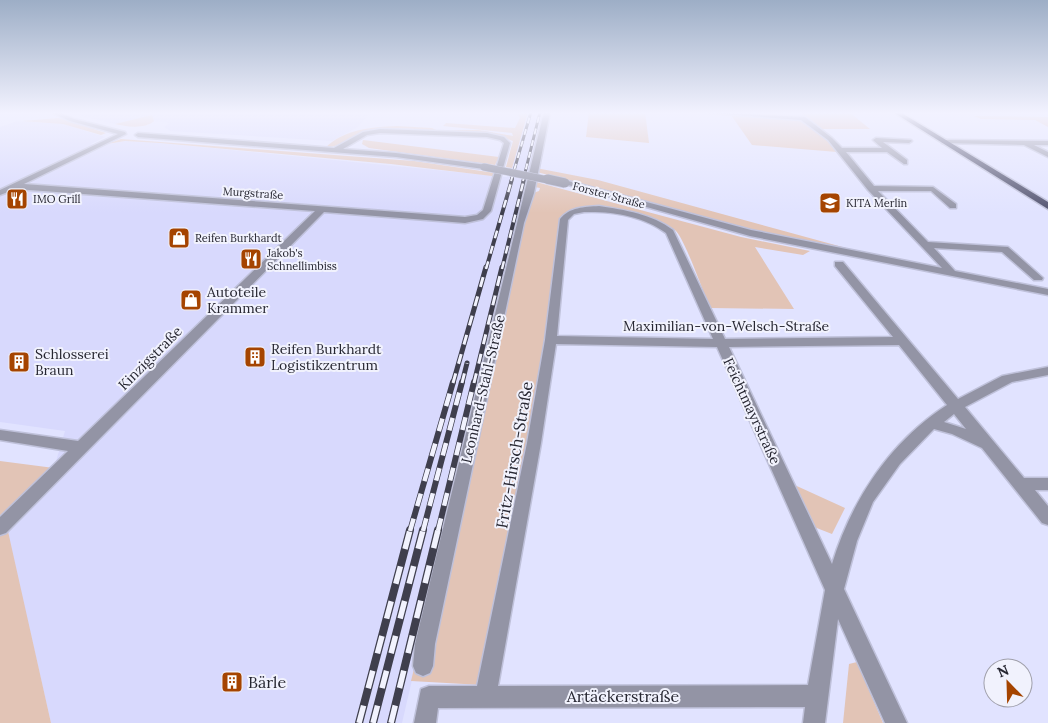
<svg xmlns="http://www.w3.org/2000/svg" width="1048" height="723" viewBox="0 0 1048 723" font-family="Lora,serif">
<rect width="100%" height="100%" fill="#e1e3ff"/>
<!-- built -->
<g fill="#d8d9fd">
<polygon points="76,112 147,112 149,116 115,124 82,116"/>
<polygon points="151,112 370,112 358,127 332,141 170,131 164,127 170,123 154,121"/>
<polygon points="528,112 544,112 402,723 51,723 4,518 54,468 65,431 0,422 0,127 17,121 63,124 105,137 91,144 105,145 125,141 160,143 507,177"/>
</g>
<!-- green -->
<g fill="#e2c4b6">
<polygon points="517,112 528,112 512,168 506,167 513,141 492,134 448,130 479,130 513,136 512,133 443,126 446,123 515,128 520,118"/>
<polygon points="589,112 645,112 649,143 586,137"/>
<polygon points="800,112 849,112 870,129 819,129"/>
<path d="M152 115 154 121C145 129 127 127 115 124Z"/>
<polygon points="731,115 801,119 825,138 837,152 752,145"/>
<polygon points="974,116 1048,117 1048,127 1035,120 981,119"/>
<polygon points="59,118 106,133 101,135 63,124 22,121"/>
<path d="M397 126 432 128 438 131C415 129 391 126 368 131 351 135 344 146 325 148 344 129 372 127 397 126Z"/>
<polygon points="121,139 414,161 495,173 492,176 391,164 160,143 125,141 107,144"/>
<polygon points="363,140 499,157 495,165 369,148 362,144"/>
<polygon points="536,168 598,180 868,254 750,229 537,172"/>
<path d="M536 182 741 237 810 251 803 255 755 247 794 309 710 308C704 294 684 237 675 230 659 215 573 194 560 219L544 340 518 503 499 573 482 685 411 681 529 202 533 193 539 191 540 188 535 187Z"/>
<polygon points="0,461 54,468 5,518 51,723 0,723"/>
<polygon points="788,482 845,508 832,534 809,525"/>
<polygon points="857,662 883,723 843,723 849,664"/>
</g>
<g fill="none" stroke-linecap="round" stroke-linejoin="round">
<!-- minor casing -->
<g stroke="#bfc1da" stroke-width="3">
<g id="minor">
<polygon points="50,112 58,112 74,119 125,132 126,134 24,184 465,217 477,215 483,210 504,143 500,140 487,137 380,133 367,135 343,149 396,153 487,165 488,167 484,169 396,157 138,137 135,135 138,133 334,148 363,132 380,129 487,133 504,137 510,143 491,211 483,219 465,223 324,212 6,533 0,535 0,517 68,451 0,440 0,430 78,441 315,211 16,189 0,195 0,190 118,134 70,121"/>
<polygon points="544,112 550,112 534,193 524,223 435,644 433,666 430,673 423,676 416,673 413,666 415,644"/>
<polygon points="699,112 805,117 832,138 842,148 882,148 873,140 876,138 911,140 912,141 909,143 883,142 907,160 907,164 904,164 887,152 846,152 874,186 933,187 956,204 956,208 950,208 931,191 878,191 928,242 1008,247 1043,278 1042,280 1034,280 1002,252 934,248 955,271 1048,289 1048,295 750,236 561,183 568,181 751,230 942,268 868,190 828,140 801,120"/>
<polygon points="944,140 1048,141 1048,145 1034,145 1048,152 1048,157 1024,145 942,143 942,141"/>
<path d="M599 206C625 210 652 214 673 230L725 339 893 337 835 266V262H843L958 399 1002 376 1048 367V375L1012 382 965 407 1024 478H1048V490H1035L1048 506V525L1042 523 982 448 952 434 934 429 900 464 873 502 857 541 844 589 907 723H885L838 619 825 723H803L805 707 438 708 436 723H414L421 689 429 686H477L527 443 545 340 560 219C570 207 584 207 599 206ZM584 212C612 211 643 216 666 233L713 339 557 336 568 220 574 214ZM556 344 717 347 825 590 808 685 498 686 541 443ZM899 345 947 405C890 442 852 499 832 564L729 347ZM954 414 966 429 944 422Z"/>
</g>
</g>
<!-- major casing -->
<g stroke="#bfc1da" stroke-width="3">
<polygon id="major" points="893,112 900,112 1048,202 1048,209"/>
</g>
<!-- minor -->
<use href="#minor" fill="#9394a5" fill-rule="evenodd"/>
<!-- major -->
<use href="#major" fill="#51526e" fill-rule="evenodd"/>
<!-- rail-far4 casing -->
<g stroke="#3f3f4d" stroke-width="3">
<g id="rail-far4">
<polyline points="511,181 531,112"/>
<polyline points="523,181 540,112"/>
</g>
</g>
<!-- rail-far3 casing -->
<g stroke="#3f3f4d" stroke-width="4">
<g id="rail-far3">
<polyline points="486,269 512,179"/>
<polyline points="502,269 524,179"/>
</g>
</g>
<!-- rail-far2 casing -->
<g stroke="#3f3f4d" stroke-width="5">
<g id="rail-far2">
<polyline points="453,383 486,267"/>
<polyline points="462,383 467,363"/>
<polyline points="474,383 502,267"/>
</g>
</g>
<!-- rail-far1 casing -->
<g stroke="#3f3f4d" stroke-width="6">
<g id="rail-far1">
<polyline points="410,531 453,382"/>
<polyline points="423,531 462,382"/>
<polyline points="438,531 474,382"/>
</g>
</g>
<!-- rail casing -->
<g stroke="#3f3f4d" stroke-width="8">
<g id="rail">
<polyline points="359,723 410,530"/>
<polyline points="373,723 423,530"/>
<polyline points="391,723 438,530"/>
</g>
</g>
<!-- rail-far4 -->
<use href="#rail-far4" stroke="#f1f2fd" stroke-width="2" stroke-dasharray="6" stroke-linecap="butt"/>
<!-- rail-far3 -->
<use href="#rail-far3" stroke="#f1f2fd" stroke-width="2.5" stroke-dasharray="8" stroke-linecap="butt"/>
<!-- rail-far2 -->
<use href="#rail-far2" stroke="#f1f2fd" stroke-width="3" stroke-dasharray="10" stroke-linecap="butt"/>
<!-- rail-far1 -->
<use href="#rail-far1" stroke="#f1f2fd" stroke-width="4.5" stroke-dasharray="13" stroke-linecap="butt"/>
<!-- rail -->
<use href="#rail" stroke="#f1f2fd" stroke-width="5.5" stroke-dasharray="18" stroke-linecap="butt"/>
<!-- minor-bridge-far1 casing -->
<g stroke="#bfc1da" stroke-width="8" stroke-linecap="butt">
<polyline id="minor-bridge-far1" points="484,167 553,181"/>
</g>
<!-- minor-bridge casing -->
<g stroke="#bfc1da" stroke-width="11" stroke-linecap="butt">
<polyline id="minor-bridge" points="547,179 565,183"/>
</g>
<!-- minor-bridge-far1 -->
<use href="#minor-bridge-far1" stroke="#9394a5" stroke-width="7"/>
<!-- minor-bridge -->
<use href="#minor-bridge" stroke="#9394a5" stroke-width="9"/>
</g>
<!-- sky -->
<linearGradient id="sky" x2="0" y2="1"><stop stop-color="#9daec6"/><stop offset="0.53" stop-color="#f2f2ff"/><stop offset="1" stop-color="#f2f2ff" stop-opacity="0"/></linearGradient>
<rect width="1048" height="213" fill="url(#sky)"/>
<!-- icons -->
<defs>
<g id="restaurant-square" transform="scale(1.125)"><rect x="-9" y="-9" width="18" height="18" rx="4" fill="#a54400" stroke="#f1f2fd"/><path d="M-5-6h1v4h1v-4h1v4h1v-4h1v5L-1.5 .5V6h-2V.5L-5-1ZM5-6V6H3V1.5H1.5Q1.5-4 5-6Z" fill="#fff"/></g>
<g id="school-square" transform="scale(1.125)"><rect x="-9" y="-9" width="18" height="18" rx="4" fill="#a54400" stroke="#f1f2fd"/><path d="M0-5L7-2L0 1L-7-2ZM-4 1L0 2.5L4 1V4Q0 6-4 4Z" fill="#fff"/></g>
<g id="shop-square" transform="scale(1.125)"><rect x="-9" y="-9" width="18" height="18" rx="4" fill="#a54400" stroke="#f1f2fd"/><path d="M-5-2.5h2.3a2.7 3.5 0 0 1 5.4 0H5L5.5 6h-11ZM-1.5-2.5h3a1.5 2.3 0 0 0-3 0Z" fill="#fff"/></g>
<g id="building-square" transform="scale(1.125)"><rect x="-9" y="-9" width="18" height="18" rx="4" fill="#a54400" stroke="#f1f2fd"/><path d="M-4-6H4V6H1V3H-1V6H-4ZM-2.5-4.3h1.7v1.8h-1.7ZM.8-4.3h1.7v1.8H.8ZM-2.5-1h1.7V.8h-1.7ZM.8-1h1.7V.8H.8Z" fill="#fff"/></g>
</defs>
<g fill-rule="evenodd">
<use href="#restaurant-square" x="17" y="199"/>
<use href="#school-square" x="830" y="203"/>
<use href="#shop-square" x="179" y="238"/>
<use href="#restaurant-square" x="251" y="259"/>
<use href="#shop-square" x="191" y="300"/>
<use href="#building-square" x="255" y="357"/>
<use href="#building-square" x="19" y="362"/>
<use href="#building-square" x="232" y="682"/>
</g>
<g text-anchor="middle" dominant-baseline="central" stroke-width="4" stroke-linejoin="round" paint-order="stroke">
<!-- far-street labels -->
<g font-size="11" fill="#262631" stroke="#f1f2fd">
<text transform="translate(253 193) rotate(4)">Murgstraße</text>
<text transform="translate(609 195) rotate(15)">Forster Straße</text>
</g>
<!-- far-poi labels -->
<g font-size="11" fill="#262631" stroke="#f1f2fd" text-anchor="start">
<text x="33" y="199">IMO Grill</text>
<text x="846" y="203">KITA Merlin</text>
<text x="195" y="238">Reifen Burkhardt</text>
<text x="267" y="253">Jakob's<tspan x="267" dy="13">Schnellimbiss</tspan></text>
</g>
<!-- poi labels -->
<g font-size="14" fill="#262631" stroke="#f1f2fd" text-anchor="start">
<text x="207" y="292">Autoteile<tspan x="207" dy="16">Krammer</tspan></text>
<text x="271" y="349">Reifen Burkhardt<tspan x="271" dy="16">Logistikzentrum</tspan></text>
<text x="35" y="354">Schlosserei<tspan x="35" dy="16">Braun</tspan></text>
</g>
<!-- street labels -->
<g font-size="14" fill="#262631" stroke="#f1f2fd">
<text x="726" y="326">Maximilian-von-Welsch-Straße</text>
<text transform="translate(150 358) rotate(-45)">Kinzigstraße</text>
<text transform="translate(483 389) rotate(-77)">Leonhard-Stahl-Straße</text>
<text transform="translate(752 411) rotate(65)">Feichtmayrstraße</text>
</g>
<!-- near-street labels -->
<g font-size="16" fill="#262631" stroke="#f1f2fd">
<text transform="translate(514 455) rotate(-80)">Fritz-Hirsch-Straße</text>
<text x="623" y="696">Artäckerstraße</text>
</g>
<!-- near-poi labels -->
<g font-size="16" fill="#262631" stroke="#f1f2fd" text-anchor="start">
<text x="248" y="682">Bärle</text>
</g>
</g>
<!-- north arrow -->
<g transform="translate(1008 683) rotate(337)"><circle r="24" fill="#f1f2fd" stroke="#a0a0ab"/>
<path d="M0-4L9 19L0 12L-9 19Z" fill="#a54400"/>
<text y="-8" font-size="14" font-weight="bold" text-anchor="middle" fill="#262631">N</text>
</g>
</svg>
